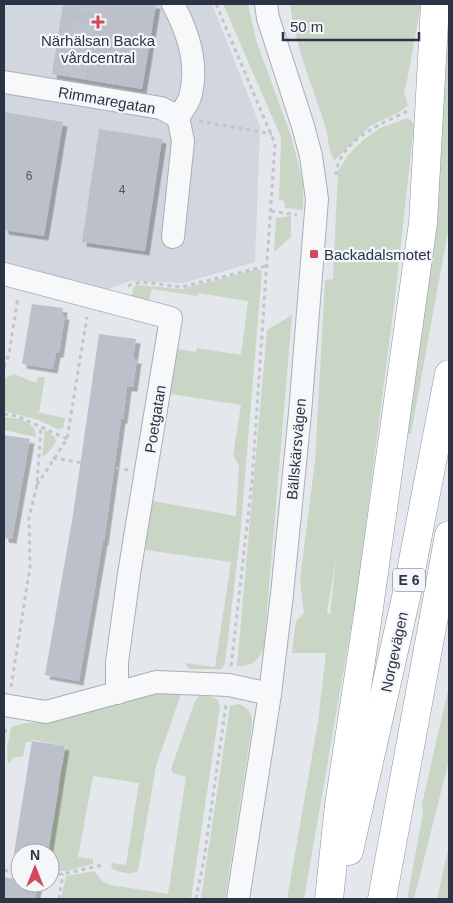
<svg xmlns="http://www.w3.org/2000/svg" width="453" height="903" viewBox="0 0 453 903" font-family="Helvetica,sans-serif">
<defs>
<filter id="shadow"><feDropShadow dx="4.5" dy="4.5" stdDeviation="0" flood-color="#0004"/></filter>
</defs>
<rect width="100%" height="100%" fill="#e4e7ec"/>
<!-- built -->
<polygon fill="#d2d6de" points="4,4 212,4 260,126 255,262 183,283 131,281 99,292 4,267"/>
<!-- green -->
<g fill="#c9d6c5" fill-rule="evenodd">
<polygon points="223,4 248,4 256,40 291,136 303,182 303,210 285,208 284,201 279,200 281,137"/>
<path d="M290 4H421L408 76 404 92 408 105 399 112 370 126 335 160C329 156 328 136 326 128 313 86 295 47 290 4Z"/>
<polygon points="445,4 449,4 449,226 411,434 407,434"/>
<path d="M408 118 414 124 396 290 357 593 304 899H287L318 722 326 653H292L296 621 304 613 300 580 315 461 325 280 333 279 338 171 348 155 363 140 380 128ZM336 560 330 615 327 612Z"/>
<polygon points="291,216 291,237 274,252 276,218"/>
<polygon points="258,269 262,271 240,537 225,663 221,669 189,669 185,663 215,667 231,562 146,550 146,541 141,540 147,500 236,516 239,466 233,455 241,405 165,393 173,348 196,352 197,348 241,355 248,301 198,293 197,296 152,289 149,302 132,297 133,288 136,285 182,289"/>
<path d="M292 315 264 646C260 660 251 667 237 666L267 330Z"/>
<polygon points="14,374 36,383 38,377 45,377 39,412 31,411 65,418 63,428 58,429 38,420 4,411 4,379"/>
<path d="M4 417C18 418 35 420 36 437L4 430Z"/>
<polygon points="45,430 55,437 56,442 48,453 42,457"/>
<polygon points="449,686 449,760 414,899 407,899 423,813 422,804"/>
<path d="M147 693H180V697L156 766 138 871C132 875 118 873 112 868L111 863 126 865 139 783 93 776 78 857 93 859V864L67 871H50V853L45 849 49 824H53L59 789 56 788 59 765H63L66 746 32 740 31 742H26L23 756 13 758 8 764 7 748 11 728C22 720 43 724 56 721Z"/>
<polygon points="204,695 217,699 220,706 191,899 61,899 66,876 94,871 102,881 111,885 168,894 186,777 173,773 171,769 195,701 199,696"/>
<path d="M238 704C249 707 253 716 252 726L225 899H201L230 706Z"/>
<polygon points="449,845 449,899 437,899"/>
</g>
<!-- building -->
<g fill="#bbc0ca" filter="url(#shadow)">
<polygon points="63,4 156,4 142,89 52,74"/>
<polygon points="4,112 63,122 44,236 4,230"/>
<polygon points="99,129 162,139 145,251 82,242"/>
<polygon points="32,304 63,308 62,315 65,315 59,353 56,353 53,369 22,364"/>
<polygon points="99,334 136,339 133,359 137,359 133,387 127,387 123,419 121,419 104,541 103,541 79,681 45,675 73,515"/>
<polygon points="4,435 30,439 12,539 4,538"/>
<polygon points="32,741 65,746 62,764 48,853 14,853"/>
<polygon points="4,877 20,880 20,883 38,883 35,899 4,899"/>
</g>
<g fill="none" stroke-linecap="round" stroke-linejoin="round">
<!-- minor-tunnel -->
<polyline stroke="#bfc3cb" stroke-width="22" stroke-dasharray="22 11" stroke-linecap="butt" points="74,77 86,4"/>
<!-- minor casing -->
<g stroke="#a9aeb7" stroke-width="24">
<g id="minor">
<path d="M173 4C188 32 199 66 190 97 188 104 182 111 178 117"/>
<polyline points="4,82 161,108 178,117 183,141 173,237"/>
<polyline points="4,274 171,318 129,574 117,662 117,693"/>
<polyline points="4,705 46,712 156,682 229,685 270,694"/>
<polyline points="238,899 270,694 282,594 300,413 317,199 311,156 303,126 268,18 266,4"/>
</g>
</g>
<!-- highway casing -->
<g stroke="#8b94a3" stroke-width="29">
<g id="highway">
<polyline points="349,851 406,597 449,374"/>
<polyline points="329,899 339,805 369,608 423,223 435,4"/>
<polyline points="382,899 449,535"/>
</g>
</g>
<!-- path -->
<g stroke="#c2c5cb" stroke-width="3" stroke-dasharray="4 4" stroke-linecap="butt">
<polyline points="216,4 275,144 252,481 231,667"/>
<polyline points="199,121 272,134"/>
<path d="M336 175C338 141 382 123 408 111"/>
<polyline points="271,211 297,215"/>
<path d="M128 286C146 277 167 289 186 286L266 266"/>
<polyline points="4,367 9,354 18,297"/>
<polyline points="4,414 17,416 67,439"/>
<polyline points="53,458 128,470"/>
<polyline points="37,485 67,439 87,317"/>
<polyline points="11,687 30,567 29,517 37,485 41,426"/>
<polyline points="4,741 6,726"/>
<polyline points="4,870 20,874"/>
<polyline points="50,874 63,874 103,865"/>
<polyline points="59,899 63,874"/>
<polyline points="196,899 204,859 226,705"/>
</g>
<!-- minor -->
<use href="#minor" stroke="#f7f8fa" stroke-width="22"/>
<!-- highway -->
<use href="#highway" stroke="#fff" stroke-width="28"/>
</g>
<!-- markers -->
<g fill="#d1495b" stroke="#f4f6f9" stroke-width="2">
<path d="M95.5 14.5h5v5h5v5h-5v5h-5v-5h-5v-5h5z"/>
<rect x="309" y="249" width="10" height="10" rx="2.5"/>
</g>
<g text-anchor="middle" dominant-baseline="central" stroke-width="4.5" stroke-linejoin="round" paint-order="stroke">
<!-- number labels -->
<g font-size="12" fill="#4f5766">
<text x="29" y="176">6</text>
<text x="122" y="190">4</text>
</g>
<!-- shield labels -->
<rect fill="#f4f6f9" stroke="#676e7b" stroke-width="1" x="393" y="568.5" width="32" height="23" rx="4"/>
<g font-size="14" font-weight="bold" fill="#2b3445">
<text x="409" y="580">E 6</text>
</g>
<!-- poi labels -->
<g font-size="15" fill="#2b3445" stroke="#f4f6f9">
<text x="98" y="40">Närhälsan Backa<tspan x="98" dy="17">vårdcentral</tspan></text>
<text x="324" y="254" text-anchor="start">Backadalsmotet</text>
</g>
<!-- street labels -->
<g font-size="15" fill="#2b3445" stroke="#f4f6f9">
<text transform="translate(107 100) rotate(10)">Rimmaregatan</text>
<text transform="translate(155 419) rotate(-81)">Poetgatan</text>
<text transform="translate(296 449) rotate(-85)">Bällskärsvägen</text>
<text transform="translate(394 652) rotate(-78)">Norgevägen</text>
</g>
</g>
<!-- border -->
<rect width="453" height="903" fill="none" stroke="#2b3445" stroke-width="10"/>
<!-- north arrow -->
<g transform="translate(35 868)"><circle r="24" fill="#f4f6f9" stroke="#a4a8b1"/>
<path d="M0-4L9 19L0 12L-9 19Z" fill="#d1495b"/>
<text y="-8" font-size="14" font-weight="bold" text-anchor="middle" fill="#2b3445">N</text>
</g>
<!-- scale -->
<path d="M283 32v8h136v-8" fill="none" stroke="#2b3445" stroke-width="2.5"/>
<text x="290" y="32" font-size="15" fill="#2b3445" stroke="#f4f6f9" stroke-width="4" paint-order="stroke">50 m</text>
</svg>
